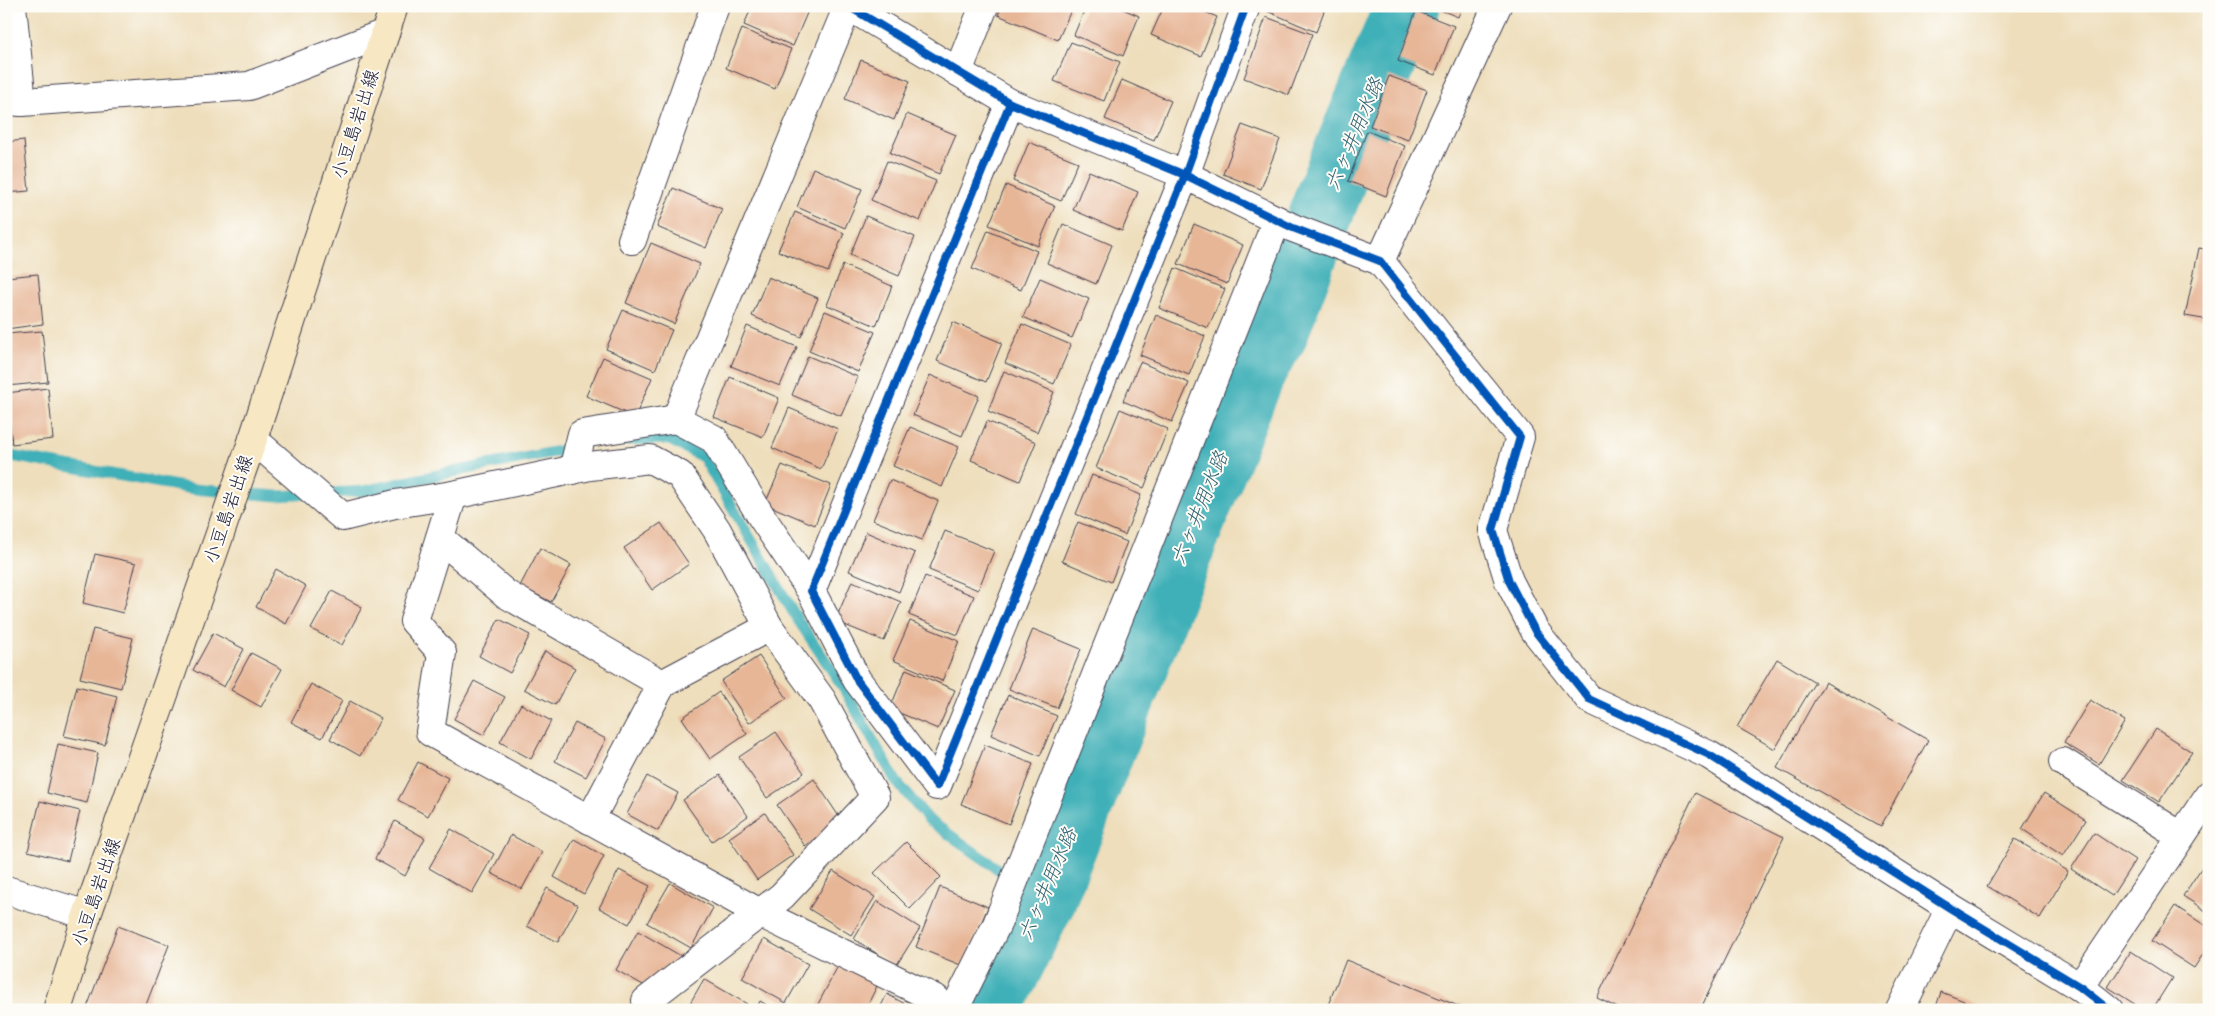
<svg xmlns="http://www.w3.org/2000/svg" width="2215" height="1016" viewBox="0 0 2215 1016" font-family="Itim,'Klee One',sans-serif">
<rect width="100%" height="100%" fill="#fdfcf7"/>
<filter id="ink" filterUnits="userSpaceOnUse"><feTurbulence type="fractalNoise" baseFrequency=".02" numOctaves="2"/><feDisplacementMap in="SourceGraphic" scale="10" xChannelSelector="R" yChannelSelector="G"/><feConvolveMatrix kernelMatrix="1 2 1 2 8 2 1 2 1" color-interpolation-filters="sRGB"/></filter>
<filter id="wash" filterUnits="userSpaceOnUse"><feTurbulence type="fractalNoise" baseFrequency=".0096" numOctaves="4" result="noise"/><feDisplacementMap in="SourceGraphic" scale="20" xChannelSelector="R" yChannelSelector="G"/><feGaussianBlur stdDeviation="1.12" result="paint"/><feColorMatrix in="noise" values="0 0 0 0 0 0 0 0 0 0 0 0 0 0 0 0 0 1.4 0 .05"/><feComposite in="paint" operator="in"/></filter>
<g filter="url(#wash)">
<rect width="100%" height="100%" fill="#eedebc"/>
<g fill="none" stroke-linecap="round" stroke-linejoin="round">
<!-- stream -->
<g stroke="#3fb0b8" stroke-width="11">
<polyline points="622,440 668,439 703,457 796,617 841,684 896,781 929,820 1043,901"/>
<polyline points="6,455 194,489 277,496 364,491 447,473 579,447"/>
</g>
<!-- river -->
<polyline stroke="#3fb0b8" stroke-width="65" points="989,1010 1043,901 1187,535 1256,366 1275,335 1333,182 1407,6"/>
</g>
<g id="blocks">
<!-- building -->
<g fill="#e7b697">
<polygon points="752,6 810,6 793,46 744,25"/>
<polygon points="1002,6 1068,6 1072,8 1058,40 998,15"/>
<polygon points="1086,6 1116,6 1139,16 1123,56 1074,35"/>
<polygon points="1164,6 1191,6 1217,17 1201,56 1151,35"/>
<polygon points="1269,6 1326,6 1316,32 1267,11"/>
<polygon points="1431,6 1462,6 1458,17"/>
<polygon points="1416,11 1454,26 1435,75 1398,61"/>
<polygon points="1266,17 1312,34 1289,95 1244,78"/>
<polygon points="742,29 791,49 775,89 726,68"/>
<polygon points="1071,42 1120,62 1104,101 1054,81"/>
<polygon points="861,60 910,81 894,120 845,99"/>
<polygon points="1389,76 1427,90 1408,140 1370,126"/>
<polygon points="1122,80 1171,101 1154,140 1105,119"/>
<polygon points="907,114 956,135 939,174 890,153"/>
<polygon points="1242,125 1280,139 1261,189 1223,174"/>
<polygon points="1367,131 1405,146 1386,196 1348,181"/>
<polygon points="24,140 29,191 6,193 6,142"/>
<polygon points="1029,142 1078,162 1061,201 1013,181"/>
<polygon points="887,161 936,181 920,221 871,200"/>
<polygon points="813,168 862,189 845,228 797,207"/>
<polygon points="1089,171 1138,192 1122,231 1073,210"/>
<polygon points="1006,185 1055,206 1038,246 989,225"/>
<polygon points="673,188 722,209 706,248 657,227"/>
<polygon points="795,212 844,233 828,272 778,251"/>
<polygon points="866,216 915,237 899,276 850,255"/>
<polygon points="1063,224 1112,245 1096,284 1047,263"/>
<polygon points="1194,224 1243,245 1227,284 1178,264"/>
<polygon points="988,230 1037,251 1021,290 972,269"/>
<polygon points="651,243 700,264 674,324 626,303"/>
<polygon points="2199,248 2209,250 2209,320 2185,316"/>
<polygon points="843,265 892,286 876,326 827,305"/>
<polygon points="1175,268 1225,289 1208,328 1159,308"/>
<polygon points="38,274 43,324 6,329 6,277"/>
<polygon points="768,277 818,298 801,337 752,316"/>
<polygon points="1040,278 1089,299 1072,338 1023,317"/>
<polygon points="623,310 672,330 655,370 606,349"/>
<polygon points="825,311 875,332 858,372 809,351"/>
<polygon points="1156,315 1205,336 1189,375 1140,355"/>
<polygon points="953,322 1002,343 986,382 937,361"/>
<polygon points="1022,324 1071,345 1054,384 1005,363"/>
<polygon points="747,326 797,347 780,386 731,366"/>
<polygon points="42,331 48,382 7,386 6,334"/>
<polygon points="808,356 858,377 841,416 792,395"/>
<polygon points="603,357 652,378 635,417 586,396"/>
<polygon points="1140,362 1189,383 1172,422 1123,401"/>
<polygon points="1004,371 1054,392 1037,432 988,411"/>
<polygon points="930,375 979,396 962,436 913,415"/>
<polygon points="730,377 779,398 763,437 714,417"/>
<polygon points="48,388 53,439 12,444 6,393"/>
<polygon points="789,408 838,429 821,469 772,448"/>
<polygon points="1120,409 1168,429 1144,488 1096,468"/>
<polygon points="987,421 1036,442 1020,481 971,460"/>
<polygon points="910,427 959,447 942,487 893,466"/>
<polygon points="782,465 831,485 815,525 765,504"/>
<polygon points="1092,475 1141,495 1125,535 1076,514"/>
<polygon points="890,480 938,501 922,540 873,520"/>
<polygon points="1078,522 1127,542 1111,582 1062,561"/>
<polygon points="661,523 689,564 652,590 624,548"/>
<polygon points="945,531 994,551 978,590 929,570"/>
<polygon points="866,532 915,553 899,592 849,571"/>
<polygon points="540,548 571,565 551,602 520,586"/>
<polygon points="95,554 136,563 123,613 83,603"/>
<polygon points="276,569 306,586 286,624 256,607"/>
<polygon points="925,576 974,596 958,635 909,615"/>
<polygon points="852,581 901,602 884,641 835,621"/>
<polygon points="332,591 362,607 342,645 311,629"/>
<polygon points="499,619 530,635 510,673 479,656"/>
<polygon points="910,621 959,641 942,681 893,660"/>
<polygon points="93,629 133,638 121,688 80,678"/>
<polygon points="1033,629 1081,649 1057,708 1009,689"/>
<polygon points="213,633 244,649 224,687 193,670"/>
<polygon points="545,651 575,668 555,705 524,689"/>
<polygon points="251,653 282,669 261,707 231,690"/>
<polygon points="759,656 787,698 749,723 721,681"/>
<polygon points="1777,659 1815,682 1775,749 1737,727"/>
<polygon points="906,669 955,690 938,729 890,709"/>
<polygon points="474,681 505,697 484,735 454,719"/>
<polygon points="1825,682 1928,740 1881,826 1777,768"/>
<polygon points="311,684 342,701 322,738 291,722"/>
<polygon points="77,686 117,696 105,745 64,736"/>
<polygon points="719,692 747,734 710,759 682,718"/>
<polygon points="1008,695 1057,716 1040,756 991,735"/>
<polygon points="2090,700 2125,721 2099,764 2064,743"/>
<polygon points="350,701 381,718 360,756 330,739"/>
<polygon points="521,704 551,721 531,759 500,742"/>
<polygon points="575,723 606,739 586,777 555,761"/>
<polygon points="2156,729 2192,752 2159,802 2123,780"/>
<polygon points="776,732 804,773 767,798 739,757"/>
<polygon points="58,744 98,753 87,803 47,793"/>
<polygon points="985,745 1033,764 1009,824 961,804"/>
<polygon points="418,762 448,778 428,816 398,800"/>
<polygon points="720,775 748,816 712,841 683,800"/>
<polygon points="647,776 678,793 658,831 627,814"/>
<polygon points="814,779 842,821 805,846 777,805"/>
<polygon points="1695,793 1784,837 1700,1010 1622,1010 1597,998"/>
<polygon points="2044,793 2086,820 2063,856 2022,829"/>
<polygon points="40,801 80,811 68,861 28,851"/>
<polygon points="765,813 793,855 757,880 729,838"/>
<polygon points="395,821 425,838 405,876 375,859"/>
<polygon points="451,829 494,854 472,893 429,868"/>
<polygon points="2094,833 2135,860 2112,896 2071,869"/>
<polygon points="511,835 542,852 522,889 491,873"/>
<polygon points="574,839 604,856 584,894 554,877"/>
<polygon points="2015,839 2068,871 2040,918 1987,886"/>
<polygon points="906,842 941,877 910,909 874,873"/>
<polygon points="2206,861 2209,862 2209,913 2183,896"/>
<polygon points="619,870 650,886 629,924 599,908"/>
<polygon points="833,871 875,897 851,935 809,909"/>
<polygon points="670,883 713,908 691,948 647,923"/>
<polygon points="940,887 988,907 963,966 916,947"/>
<polygon points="547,888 578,905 558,942 527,926"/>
<polygon points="877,901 920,928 896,966 854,939"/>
<polygon points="2175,906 2209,928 2209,945 2194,968 2152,941"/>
<polygon points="118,926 169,945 144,1010 86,1010"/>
<polygon points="638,931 681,956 645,986 616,970"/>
<polygon points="764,939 808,964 786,1003 742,978"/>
<polygon points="2131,951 2172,978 2152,1010 2144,1010 2108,987"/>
<polygon points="1346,960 1468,1010 1326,1010"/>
<polygon points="839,964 878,984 865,1010 815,1010"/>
<polygon points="704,979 747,1004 744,1010 686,1010"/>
<polygon points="1941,992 1987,1010 1935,1010"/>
<polygon points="887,994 916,1010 879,1010"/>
<polygon points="760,1001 775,1010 756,1010"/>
</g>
</g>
</g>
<g filter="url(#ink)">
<use href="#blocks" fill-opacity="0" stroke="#413e4e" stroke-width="1"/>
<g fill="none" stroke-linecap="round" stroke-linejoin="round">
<!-- street casing -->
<g stroke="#413e4e" stroke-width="30">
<g id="street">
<polyline points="12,6 22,102"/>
<polyline points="848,6 1010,103 1185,175 1293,228 1380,261 1520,437 1493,530 1509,581 1535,631 1589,699 1709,755 1950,908 2080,987 2109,1010"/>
<polyline points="958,72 984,6"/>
<polyline points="6,101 22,102 249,86 385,33"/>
<polyline points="1010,103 811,591 857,680 937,786 1185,175 1246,6"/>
<polyline points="632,240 715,6"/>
<polyline points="1380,261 1497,6"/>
<polyline points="253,439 343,517 395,504 453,495 590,466 650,459 680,475 717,530 769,627 822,700 875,797 782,896 646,1001 654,1010"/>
<polyline points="573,470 582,434 676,419"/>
<polyline points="453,495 414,621 442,653 430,732 760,913 936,999"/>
<polyline points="440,538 506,594 662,684"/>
<polyline points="811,591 761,516 714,439 676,419 848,6"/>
<polyline points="2063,762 2181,836"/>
<polyline points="590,820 662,684 769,627"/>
<polyline points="6,890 87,915"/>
<polyline points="2080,987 2209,795"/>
<polyline points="954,1010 997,924 1277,220"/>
<polyline points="1900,1010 1950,908"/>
</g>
</g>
<!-- secondary casing -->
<g stroke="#413e4e" stroke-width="30">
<polyline id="secondary" points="57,1010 87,915 253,439 394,6"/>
</g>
<!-- street -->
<use href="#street" stroke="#fff" stroke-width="28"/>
<!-- secondary -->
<use href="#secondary" stroke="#f7e8c3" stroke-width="28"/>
<!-- cycleway casing -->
<g stroke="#fdfcf7" stroke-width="11">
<g id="cycleway">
<polyline points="848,6 1010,103 1185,175 1293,228 1380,261 1520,437 1493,530 1509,581 1535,631 1589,699 1709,755 1950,908 2080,987 2109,1010"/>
<polyline points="1010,103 811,591 857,680 937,786 1185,175 1246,6"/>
</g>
</g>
<!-- cycleway -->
<use href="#cycleway" stroke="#0057b8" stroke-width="8"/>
</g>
</g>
<g text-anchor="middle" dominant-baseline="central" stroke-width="4" stroke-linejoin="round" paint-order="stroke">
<!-- street labels -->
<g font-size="19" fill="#22223b" stroke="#fdfcf7">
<text transform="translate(355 124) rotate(-72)">小豆島岩出線</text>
<text transform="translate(228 509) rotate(-71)">小豆島岩出線</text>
<text transform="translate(96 892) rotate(-71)">小豆島岩出線</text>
</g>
<!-- water labels -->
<g font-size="20" font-style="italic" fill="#2f6273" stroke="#fdfcf7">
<text transform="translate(1354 134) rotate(-67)">六ヶ井用水路</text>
<text transform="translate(1199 508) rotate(-68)">六ヶ井用水路</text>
<text transform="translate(1047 884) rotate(-67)">六ヶ井用水路</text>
</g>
</g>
<!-- margin -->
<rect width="2215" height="1016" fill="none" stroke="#fdfcf7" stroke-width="25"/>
</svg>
